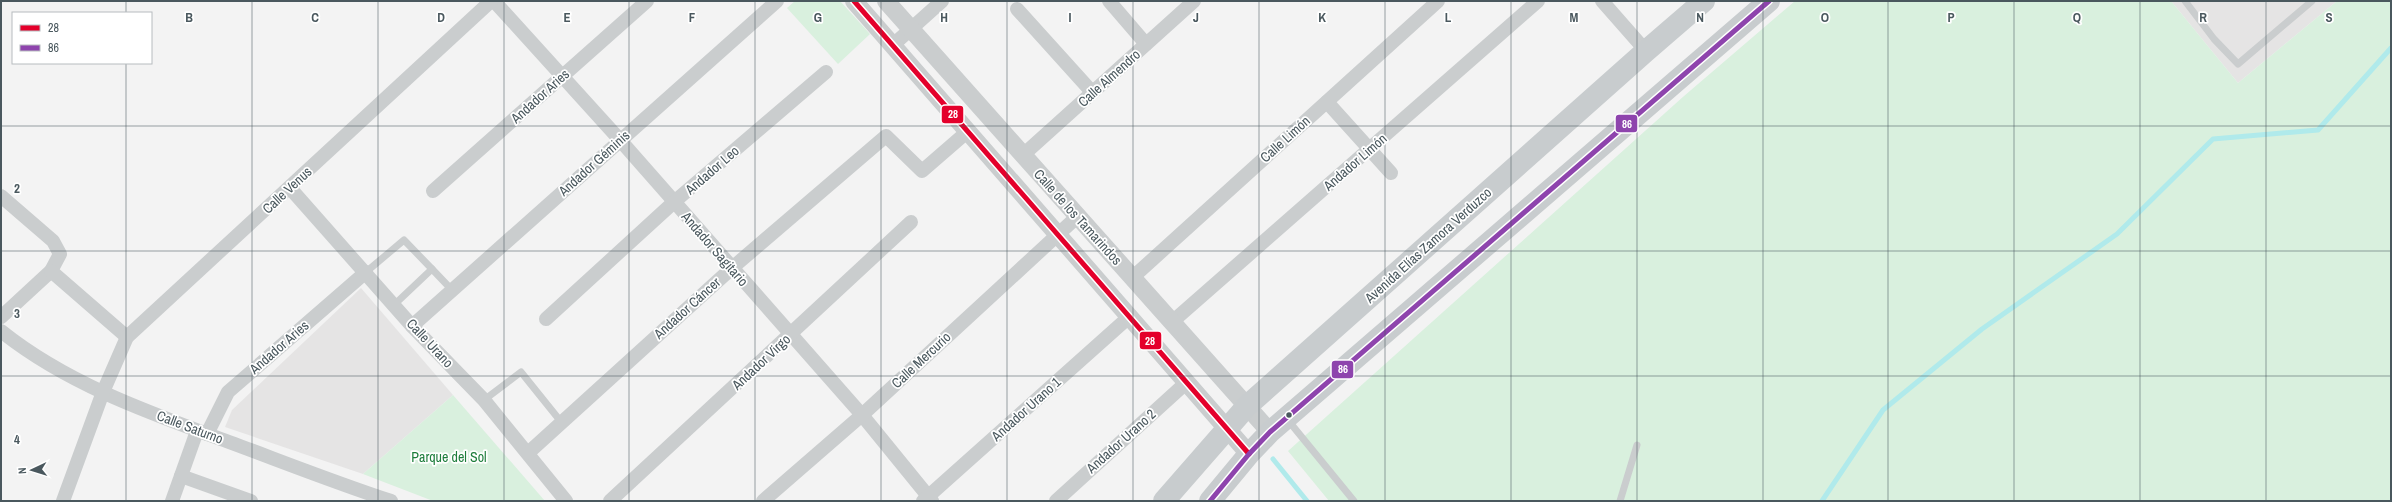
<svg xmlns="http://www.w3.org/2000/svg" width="2392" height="502" viewBox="0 0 2392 502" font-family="'Archivo Narrow',sans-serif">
<rect width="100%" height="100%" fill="#f3f3f3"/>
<!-- education -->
<g fill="#e5e4e4">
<polygon points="2171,1 2337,1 2238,83"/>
<polygon points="361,288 453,395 363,474 225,427 232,410"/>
</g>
<!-- park -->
<g fill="#d9f0de">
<polygon points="795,1 840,1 870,34 838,64 787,8"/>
<polygon points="1795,1 2171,1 2238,83 2337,1 2391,1 2391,501 1329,501 1288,451 1684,96"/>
<polygon points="453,395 545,501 433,501 363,474"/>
</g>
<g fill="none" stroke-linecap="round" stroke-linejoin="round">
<!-- stream -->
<g stroke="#b0eaeb" stroke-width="5">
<polyline points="1273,459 1307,501"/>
<polyline points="1822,501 1883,410 1982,329 2117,234 2213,139 2318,130 2391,48"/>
</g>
<!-- service -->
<g stroke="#cacdce" stroke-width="7">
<polyline points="2185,1 2214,39 2238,64 2312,1"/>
<polyline points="432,269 452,290"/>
<polyline points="366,272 404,240 432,269 395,304"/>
<polyline points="484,400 521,372 562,423"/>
<polyline points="1287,419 1354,501"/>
<polyline points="1620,501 1637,445"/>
</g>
<!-- minor -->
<g stroke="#cacdce" stroke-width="14">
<polyline points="494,1 620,140 862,415 932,501"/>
<polyline points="1109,1 1146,44"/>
<polyline points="1602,1 1646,51"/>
<polyline points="1017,9 1092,92"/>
<polyline points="893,45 942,1"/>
<polyline points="1327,102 1391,173"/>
<polyline points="1023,155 1194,1"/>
<polyline points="290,188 412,326 484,400 566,501"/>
<polyline points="433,191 647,1"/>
<polyline points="1,196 53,241 60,254 51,271 1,317"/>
<polyline points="51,271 127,337"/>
<polyline points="1132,278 1438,1"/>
<polyline points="546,319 674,202 826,72"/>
<polyline points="1172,322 1538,1"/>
<polyline points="412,326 777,1"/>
<path d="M1 331C67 384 150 413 229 442 283 462 336 483 391 501"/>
<polyline points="207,434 228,392 366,272"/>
<polyline points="528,453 732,268 886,136 922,171 967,132"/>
<polyline points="181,476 251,501"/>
<polyline points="63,501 103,392 127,337 491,1"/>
<polyline points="172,501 197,431"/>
<polyline points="610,501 911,222"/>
<polyline points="763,501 862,415 1078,216"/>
<polyline points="923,501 1129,317"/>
<polyline points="1056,501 1187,382"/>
</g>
<!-- tertiary -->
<g stroke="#cacdce" stroke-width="18">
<polyline points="854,1 1249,454"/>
<polyline points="886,1 1270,432"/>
</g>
<!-- primary -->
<g stroke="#c8ccce" stroke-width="22">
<polyline points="1164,501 1247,406 1646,51 1704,1"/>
<polyline points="1210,501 1249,454 1270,432 1769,1"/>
</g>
<!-- bus-1 casing -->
<g stroke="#fff" stroke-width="8">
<polyline id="bus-1" points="854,1 1249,454"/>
</g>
<!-- bus-2 casing -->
<g stroke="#fff" stroke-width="8">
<polyline id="bus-2" points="1210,501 1249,454 1270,432 1769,1"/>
</g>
<!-- bus-1 -->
<use href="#bus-1" stroke="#e4002b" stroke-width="5"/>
<!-- bus-2 -->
<use href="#bus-2" stroke="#8e44ad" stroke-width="5"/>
</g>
<!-- grid -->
<path fill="none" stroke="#4a585e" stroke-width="1" stroke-opacity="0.55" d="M126 1V13M252 1V501M378 1V501M504 1V501M629 1V501M755 1V501M881 1V501M1007 1V501M1133 1V501M1259 1V501M1385 1V501M1511 1V501M1637 1V501M1763 1V501M1888 1V501M2014 1V501M2140 1V501M2266 1V501M126 63V501M1 126H2391M1 251H2391M1 376H2391"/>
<!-- markers -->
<circle fill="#4a585e" stroke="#fff" stroke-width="1.5" cx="1289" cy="415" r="3.5"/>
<g text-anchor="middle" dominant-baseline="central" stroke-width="3.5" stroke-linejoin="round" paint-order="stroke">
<!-- street labels -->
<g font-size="14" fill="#4a585e" stroke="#fff">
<text transform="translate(1109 78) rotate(-42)">Calle Almendro</text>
<text transform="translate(540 96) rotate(-42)">Andador Aries</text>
<text transform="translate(1285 139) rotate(-42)">Calle Limón</text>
<text transform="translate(1355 162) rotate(-41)">Andador Limón</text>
<text transform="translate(594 163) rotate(-42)">Andador Géminis</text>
<text transform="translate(712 170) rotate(-41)">Andador Leo</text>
<text transform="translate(287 190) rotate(-43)">Calle Venus</text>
<text transform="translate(1078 217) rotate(48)">Calle de los Tamarindos</text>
<text transform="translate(1428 245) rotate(-42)">Avenida Elías Zamora Verduzco</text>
<text transform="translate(715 249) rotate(49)">Andador Sagitario</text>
<text transform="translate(687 308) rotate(-42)">Andador Cáncer</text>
<text transform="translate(430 343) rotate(47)">Calle Urano</text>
<text transform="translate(279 347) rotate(-41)">Andador Aries</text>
<text transform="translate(921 360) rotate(-43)">Calle Mercurio</text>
<text transform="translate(761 362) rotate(-43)">Andador Virgo</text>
<text transform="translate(1026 409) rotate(-42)">Andador Urano 1</text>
<text transform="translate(190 427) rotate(21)">Calle Saturno</text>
<text transform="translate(1121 441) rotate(-42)">Andador Urano 2</text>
</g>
<!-- park labels -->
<g font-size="14" fill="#1d7d3b" stroke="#fff">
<text x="449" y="457">Parque del Sol</text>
</g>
</g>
<g font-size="13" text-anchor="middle" font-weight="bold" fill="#4a585e" stroke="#fff" stroke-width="3.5" stroke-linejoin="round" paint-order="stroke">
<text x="189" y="22">B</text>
<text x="315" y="22">C</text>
<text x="441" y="22">D</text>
<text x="567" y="22">E</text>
<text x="692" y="22">F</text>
<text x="818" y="22">G</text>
<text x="944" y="22">H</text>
<text x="1070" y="22">I</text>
<text x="1196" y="22">J</text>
<text x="1322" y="22">K</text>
<text x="1448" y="22">L</text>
<text x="1574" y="22">M</text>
<text x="1700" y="22">N</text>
<text x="1825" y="22">O</text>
<text x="1951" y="22">P</text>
<text x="2077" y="22">Q</text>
<text x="2203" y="22">R</text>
<text x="2329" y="22">S</text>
<text x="17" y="193">2</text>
<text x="17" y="318">3</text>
<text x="17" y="444">4</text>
</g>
<g stroke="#fff" stroke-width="1.5">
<rect x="941" y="105" width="23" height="19" rx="4" fill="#e4002b"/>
<rect x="1615" y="114" width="23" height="19" rx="4" fill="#8e44ad"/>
<rect x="1139" y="331" width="23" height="19" rx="4" fill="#e4002b"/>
<rect x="1331" y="360" width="23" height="19" rx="4" fill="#8e44ad"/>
</g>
<g font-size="11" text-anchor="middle" font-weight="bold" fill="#fff">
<text x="953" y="118">28</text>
<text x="1627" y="128">86</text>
<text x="1150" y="345">28</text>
<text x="1343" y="373">86</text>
</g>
<!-- border -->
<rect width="2392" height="502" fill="none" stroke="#4a585e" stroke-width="4"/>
<!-- legend -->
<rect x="12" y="12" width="140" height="52" fill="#ffffff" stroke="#b7bcbf"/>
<rect x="20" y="25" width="20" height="6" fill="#e4002b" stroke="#b7bcbf"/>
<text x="48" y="32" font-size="12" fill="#4a585e">28</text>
<rect x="20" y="45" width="20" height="6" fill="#8e44ad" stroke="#b7bcbf"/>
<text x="48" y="52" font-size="12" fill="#4a585e">86</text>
<!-- north arrow -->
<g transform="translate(32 470) rotate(266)" stroke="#ffffff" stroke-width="3" paint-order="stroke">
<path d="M0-3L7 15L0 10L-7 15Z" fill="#4a585e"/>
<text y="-6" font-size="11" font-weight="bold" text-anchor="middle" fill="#4a585e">N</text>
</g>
</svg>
